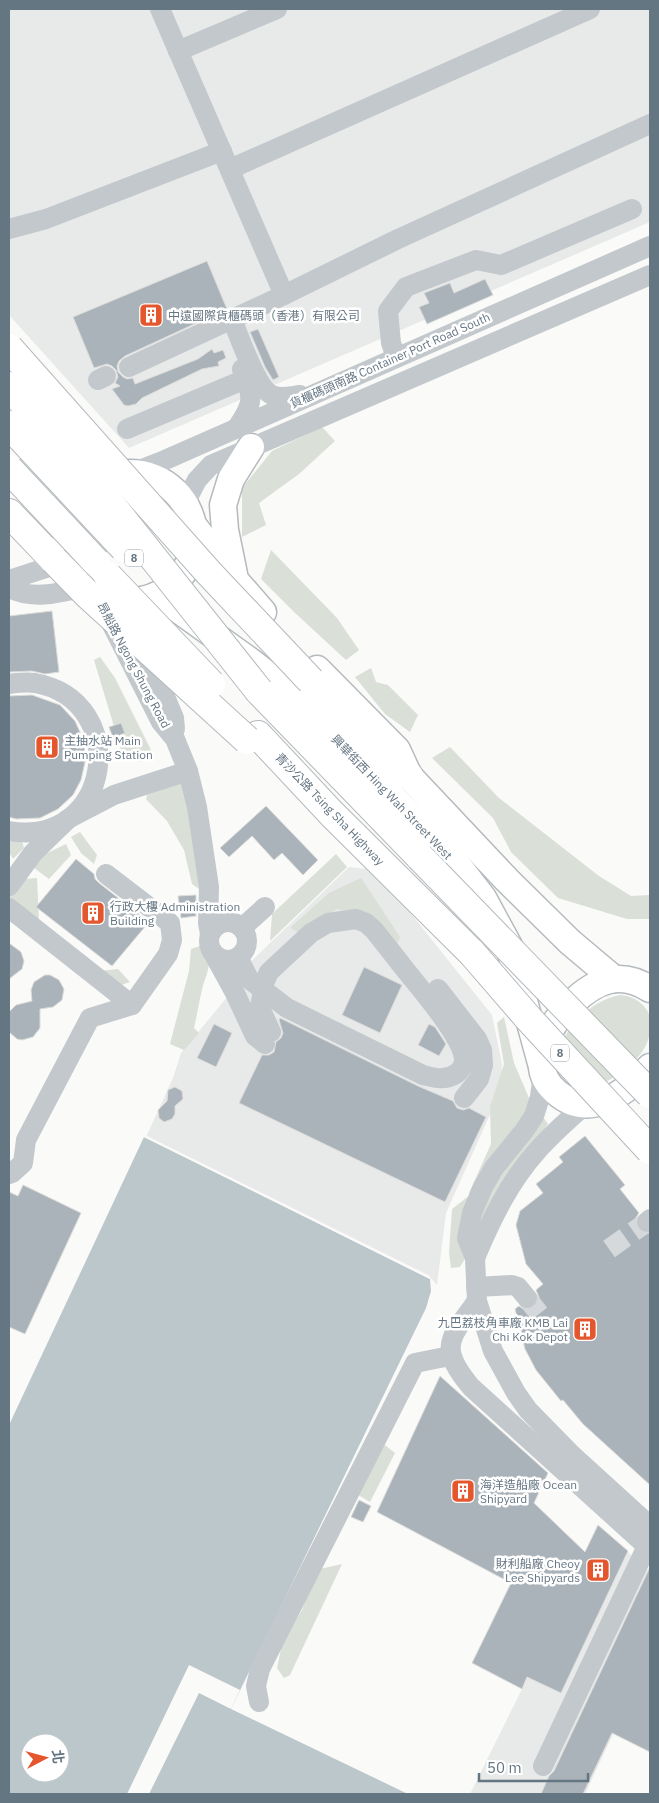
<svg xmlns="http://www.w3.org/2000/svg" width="659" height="1803" viewBox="0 0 659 1803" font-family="'IBM Plex Sans','Noto Sans TC',sans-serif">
<rect width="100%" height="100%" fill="#fafaf8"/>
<!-- built -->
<g fill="#e8e9e9">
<polygon points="9,9 650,9 650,222 129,448 9,315"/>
<polygon points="349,867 376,870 492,1015 502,1064 501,1090 446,1213 437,1285 432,1279 146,1137 173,1078 181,1053 228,996 240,972"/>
<polygon points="598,1525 650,1572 650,1655 585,1794 470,1794 522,1689"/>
</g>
<!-- green -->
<g fill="#dadfd7">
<polygon points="322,427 335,441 299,474 259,503 266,525 242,537 242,488 272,451"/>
<polygon points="271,550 337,618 359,650 346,660 293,611 261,579"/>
<polygon points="100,657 115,678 151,750 141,762 122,753 94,660"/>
<polygon points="371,668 376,682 388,685 418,715 410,732 385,714 355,677"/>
<polygon points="450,747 499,798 599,876 631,896 650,895 650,919 627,919 558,898 511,852 493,818 432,758"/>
<polygon points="184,781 203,892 192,884 184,850 167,821 146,799 147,795"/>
<polygon points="18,827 24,848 13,859 9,852 9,835"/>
<polygon points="80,832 97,855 94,864 81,853 71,837"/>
<polygon points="66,844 71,855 49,879 30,865 39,857"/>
<polygon points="336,854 347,867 270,941 272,914"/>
<polygon points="37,878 39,921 9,914 9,880"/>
<polygon points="361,878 400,937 395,949 362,914 337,909 298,932 290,928 329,893"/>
<path d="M203 945C215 963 206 972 202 990 199 1002 197 1015 194 1028L199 1033 184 1050 170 1044 189 971 191 949Z"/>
<polygon points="118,969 130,982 115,987 100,971"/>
<path d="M620 995C631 996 640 1000 646 1009 651 1015 650 1021 650 1028 650 1054 623 1073 602 1084L562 1041C575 1019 594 1000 620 995Z"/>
<polygon points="504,1017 514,1063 529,1098 548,1124 529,1152 460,1267 451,1268 449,1253 452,1209 470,1195 469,1193 491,1144 490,1107 504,1064 497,1023"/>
<polygon points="381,1442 395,1453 370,1502 355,1493"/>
<polygon points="342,1564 290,1675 284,1678 277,1668 283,1639 302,1610 315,1570"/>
</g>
<!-- water -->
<path fill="#bbc7cb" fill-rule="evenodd" d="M144 1137 430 1279 431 1291 426 1308 231 1709 408 1794H9V1425ZM30 1743H60V1773H30Z"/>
<!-- pier -->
<g fill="#fafaf8">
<polygon points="145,1135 430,1276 430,1279 144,1137"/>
<polygon points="189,1665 240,1690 231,1709 199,1693 149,1794 127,1794"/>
</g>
<!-- building -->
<g fill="#aab3b9" stroke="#dcdcda">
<polygon points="207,261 227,309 125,356 119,361 117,366 118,372 123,377 127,379 133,378 135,384 198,359 212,349 214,353 223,350 226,358 218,362 219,366 202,369 142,398 136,404 128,406 124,405 112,389 120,386 115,383 118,377 116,370 112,366 107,364 94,368 73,317"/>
<polygon points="485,279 493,295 427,324 419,307 429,303 424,293 450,283 454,293"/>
<polygon points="258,329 279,377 273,380 265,367 250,332"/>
<polygon points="52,611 59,672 45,674 32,671 9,672 9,616"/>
<polygon points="32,695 60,705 75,721 84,741 85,762 81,780 73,795 58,809 40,818 16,819 9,817 9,696"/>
<polygon points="121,723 125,733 113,738 109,727"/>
<polygon points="266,806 318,860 303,875 282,853 274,860 252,836 229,857 220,848"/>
<polygon points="76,859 94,874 95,879 99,883 149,922 112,966 36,907"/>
<polygon points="196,895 196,916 181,918 178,896"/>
<polygon points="9,943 21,952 24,961 22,969 9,979"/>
<polygon points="364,967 402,985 380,1033 342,1015"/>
<polygon points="45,975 50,975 59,980 64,989 62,1000 53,1007 40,1009 40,1028 33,1037 22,1040 17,1039 9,1032 9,1012 16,1005 32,1001 31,990 34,982"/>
<polygon points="280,1018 418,1086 453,1101 457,1108 463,1110 469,1108 486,1117 445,1202 239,1103 262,1055 269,1055 274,1052 276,1042 281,1038 283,1033 279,1020"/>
<polygon points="214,1024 232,1033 216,1067 197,1058"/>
<polygon points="429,1024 435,1027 446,1044 439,1056 418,1045"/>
<polygon points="175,1087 182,1091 183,1099 175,1106 175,1114 172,1119 164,1122 159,1118 158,1110 167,1101 168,1090"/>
<polygon points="585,1136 625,1185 620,1189 639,1213 635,1219 636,1226 638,1230 643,1233 650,1233 650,1485 583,1424 563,1400 561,1401 536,1370 525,1349 515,1309 519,1306 523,1309 528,1310 535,1307 538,1302 539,1297 536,1290 543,1284 526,1264 516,1225 520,1211 543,1193 536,1184 563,1162 559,1157"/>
<polygon points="23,1185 81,1213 25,1334 9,1327 9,1192 18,1196"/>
<polygon points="440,1376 548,1473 534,1503 585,1552 598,1525 628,1551 561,1693 527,1677 522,1689 472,1663 511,1583 377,1512"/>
<polygon points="359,1500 371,1506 363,1522 351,1517"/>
<polygon points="650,1567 650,1752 612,1733 583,1794 541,1794 549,1776 554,1771"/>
</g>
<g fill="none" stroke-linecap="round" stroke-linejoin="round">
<!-- minor-tunnel -->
<g stroke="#d5d9db" stroke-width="20" stroke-dasharray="20 10" stroke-linecap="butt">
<polyline points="609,1249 647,1222"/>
<polyline points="527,1298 548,1325"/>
</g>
<!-- major casing -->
<g stroke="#b5babe" stroke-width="29">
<g id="major">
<circle cx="130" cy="537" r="64"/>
<polyline points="193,525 236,581 263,612"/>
<polyline points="234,574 225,530 223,505 231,479 251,447"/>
<polyline points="155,596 176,608 250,661 297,698 453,859 483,898 509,946 541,1063"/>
<polyline points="317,669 397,750 409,776 507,880 570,942 614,979"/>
<path d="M650 989C620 970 596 980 572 1003 555 1019 543 1037 542 1062 541 1074 547 1084 556 1092 589 1121 626 1093 650 1067"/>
</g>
</g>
<!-- highway casing -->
<g stroke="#b4b9bd" stroke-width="30">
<g id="highway">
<polyline points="9,513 54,560"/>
<polyline points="311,681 384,760 409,776"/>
<polyline points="259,691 420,857"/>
<polyline points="258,735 332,814 472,953"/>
</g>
</g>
<!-- minor -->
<g stroke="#c3c8cc" stroke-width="20">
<polyline points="178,51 277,9"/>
<polyline points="230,169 590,9"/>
<polyline points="9,229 46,219 222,151"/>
<polyline points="284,295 398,239 650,124"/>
<path d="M232 319C239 336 257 389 272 395 280 399 291 396 300 395"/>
<polyline points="396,357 391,343 388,311 406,287 476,260 501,265 632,209"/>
<polyline points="129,367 284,295 160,9"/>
<polyline points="98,380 106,376"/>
<polyline points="127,429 255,375"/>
<path d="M236 429C254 403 254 398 242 369"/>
<polyline points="129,474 165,460 650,246"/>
<polyline points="185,503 197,480 211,465 650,275"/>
<polyline points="9,580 46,568 68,554"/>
<path d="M9 588C34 601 62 592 89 586"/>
<polyline points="109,619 161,722 175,739 188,771 197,807 209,887 208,923 210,934"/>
<polyline points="146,652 174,718 175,729"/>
<path d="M9 684C17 683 27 682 35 683 133 701 112 848 9 831"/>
<polyline points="9,886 33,853 68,819 114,795 188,771"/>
<polyline points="9,908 132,1005"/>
<circle cx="228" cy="941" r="19"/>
<polyline points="242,928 265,907"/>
<polyline points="212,951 235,993 255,1036 265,1044"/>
<path d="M238 957 249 979 287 1008 423 1075C435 1078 444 1081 456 1074 460 1071 463 1067 464 1062 466 1039 415 983 400 963"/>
<polyline points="438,989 477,1039 482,1050 483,1065 479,1079 464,1098"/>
<polyline points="543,1072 540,1097 534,1116 524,1131 494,1168 483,1187 472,1213 467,1238 475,1258 477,1301 493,1351 516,1393 528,1410 572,1455 650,1526"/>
<polyline points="9,1174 12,1173 23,1163 26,1140 90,1018 132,1005 168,954 172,940 170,923 106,874"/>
<polyline points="647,1222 650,1219"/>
<path d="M475 1258C491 1220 509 1182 537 1151 552 1134 568 1120 585 1105"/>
<polyline points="476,1287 512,1285 518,1287 527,1298"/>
<path d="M477 1301C449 1339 438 1347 471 1387L650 1549"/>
<polyline points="259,1702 256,1686 260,1669 415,1363 450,1356"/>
<polyline points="543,1766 647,1546"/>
</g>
<!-- major -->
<use href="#major" stroke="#fff" stroke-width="26"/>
<!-- highway -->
<use href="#highway" stroke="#fff" stroke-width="28"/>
<!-- highway-bridge casing -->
<g stroke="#b4b9bd" stroke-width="30" stroke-linecap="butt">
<g id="highway-bridge">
<polyline points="9,348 209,573 311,681"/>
<polyline points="9,386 109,502 259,691"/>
<polyline points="9,425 124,548"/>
<polyline points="9,469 96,562"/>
<polyline points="54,560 88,595 247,740"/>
<polyline points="108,576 211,684"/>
<polyline points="420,857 650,1094"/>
<polyline points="472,953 529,1019 650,1150"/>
</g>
</g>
<!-- minor-bridge -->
<polyline stroke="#c3c8cc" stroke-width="20" points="271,1032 260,1008 264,983 269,972 311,933 328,923 356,919 366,923 374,930 400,963"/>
<!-- highway-bridge -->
<use href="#highway-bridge" stroke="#fff" stroke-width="28"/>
</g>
<!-- icons -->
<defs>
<g id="building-square" transform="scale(1.25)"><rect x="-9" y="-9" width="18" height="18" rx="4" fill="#e4572e" stroke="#fff"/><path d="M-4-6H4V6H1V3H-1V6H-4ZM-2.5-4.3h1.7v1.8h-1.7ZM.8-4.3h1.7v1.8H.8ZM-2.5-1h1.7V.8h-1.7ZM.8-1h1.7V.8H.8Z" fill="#fff"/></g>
</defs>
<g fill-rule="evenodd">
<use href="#building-square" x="151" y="315"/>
<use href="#building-square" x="47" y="747"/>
<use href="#building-square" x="93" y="913"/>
<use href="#building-square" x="585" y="1329"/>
<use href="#building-square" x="463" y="1491"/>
<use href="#building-square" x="598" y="1570"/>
</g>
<g text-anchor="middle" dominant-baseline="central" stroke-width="5" stroke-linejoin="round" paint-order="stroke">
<!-- shield labels -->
<g fill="#fff" stroke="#939fa8" stroke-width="1">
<rect x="125" y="549.5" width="18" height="17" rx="4"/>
<rect x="551" y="1044.5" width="18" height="17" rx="4"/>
</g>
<g font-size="11" font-weight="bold" fill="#657683">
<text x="134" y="558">8</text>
<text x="560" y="1053">8</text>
</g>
<!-- poi labels -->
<g font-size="12" fill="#657683" stroke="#fff" text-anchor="start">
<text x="168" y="315">中遠國際貨櫃碼頭（香港）有限公司</text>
<text x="64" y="740">主抽水站 Main<tspan x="64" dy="14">Pumping Station</tspan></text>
<text x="110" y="906">行政大樓 Administration<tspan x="110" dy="14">Building</tspan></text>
<text x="568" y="1322" text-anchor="end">九巴荔枝角車廠 KMB Lai<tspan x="568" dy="14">Chi Kok Depot</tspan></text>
<text x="480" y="1484">海洋造船廠 Ocean<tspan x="480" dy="14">Shipyard</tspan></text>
<text x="580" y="1563" text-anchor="end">財利船廠 Cheoy<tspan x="580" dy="14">Lee Shipyards</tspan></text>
</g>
<!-- street labels -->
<g font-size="12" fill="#657683" stroke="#fff">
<text transform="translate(390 360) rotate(-24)">貨櫃碼頭南路 Container Port Road South</text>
<text transform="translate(134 665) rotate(62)">昂船路 Ngong Shung Road</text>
<text transform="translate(392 797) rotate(46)">興華街西 Hing Wah Street West</text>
<text transform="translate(330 809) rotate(46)">青沙公路 Tsing Sha Highway</text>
</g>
</g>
<!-- border -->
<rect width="659" height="1803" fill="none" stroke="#657683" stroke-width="20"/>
<!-- north arrow -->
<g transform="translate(45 1758) rotate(84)"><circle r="24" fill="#ffffff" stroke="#c1c8cd"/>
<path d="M0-4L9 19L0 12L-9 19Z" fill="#e4572e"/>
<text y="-8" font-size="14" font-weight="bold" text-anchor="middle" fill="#657683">北</text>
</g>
<!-- scale -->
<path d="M479 1773v8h109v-8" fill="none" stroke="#657683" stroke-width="2.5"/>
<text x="487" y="1773" font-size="15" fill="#657683" stroke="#ffffff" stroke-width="4" paint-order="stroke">50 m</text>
</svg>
